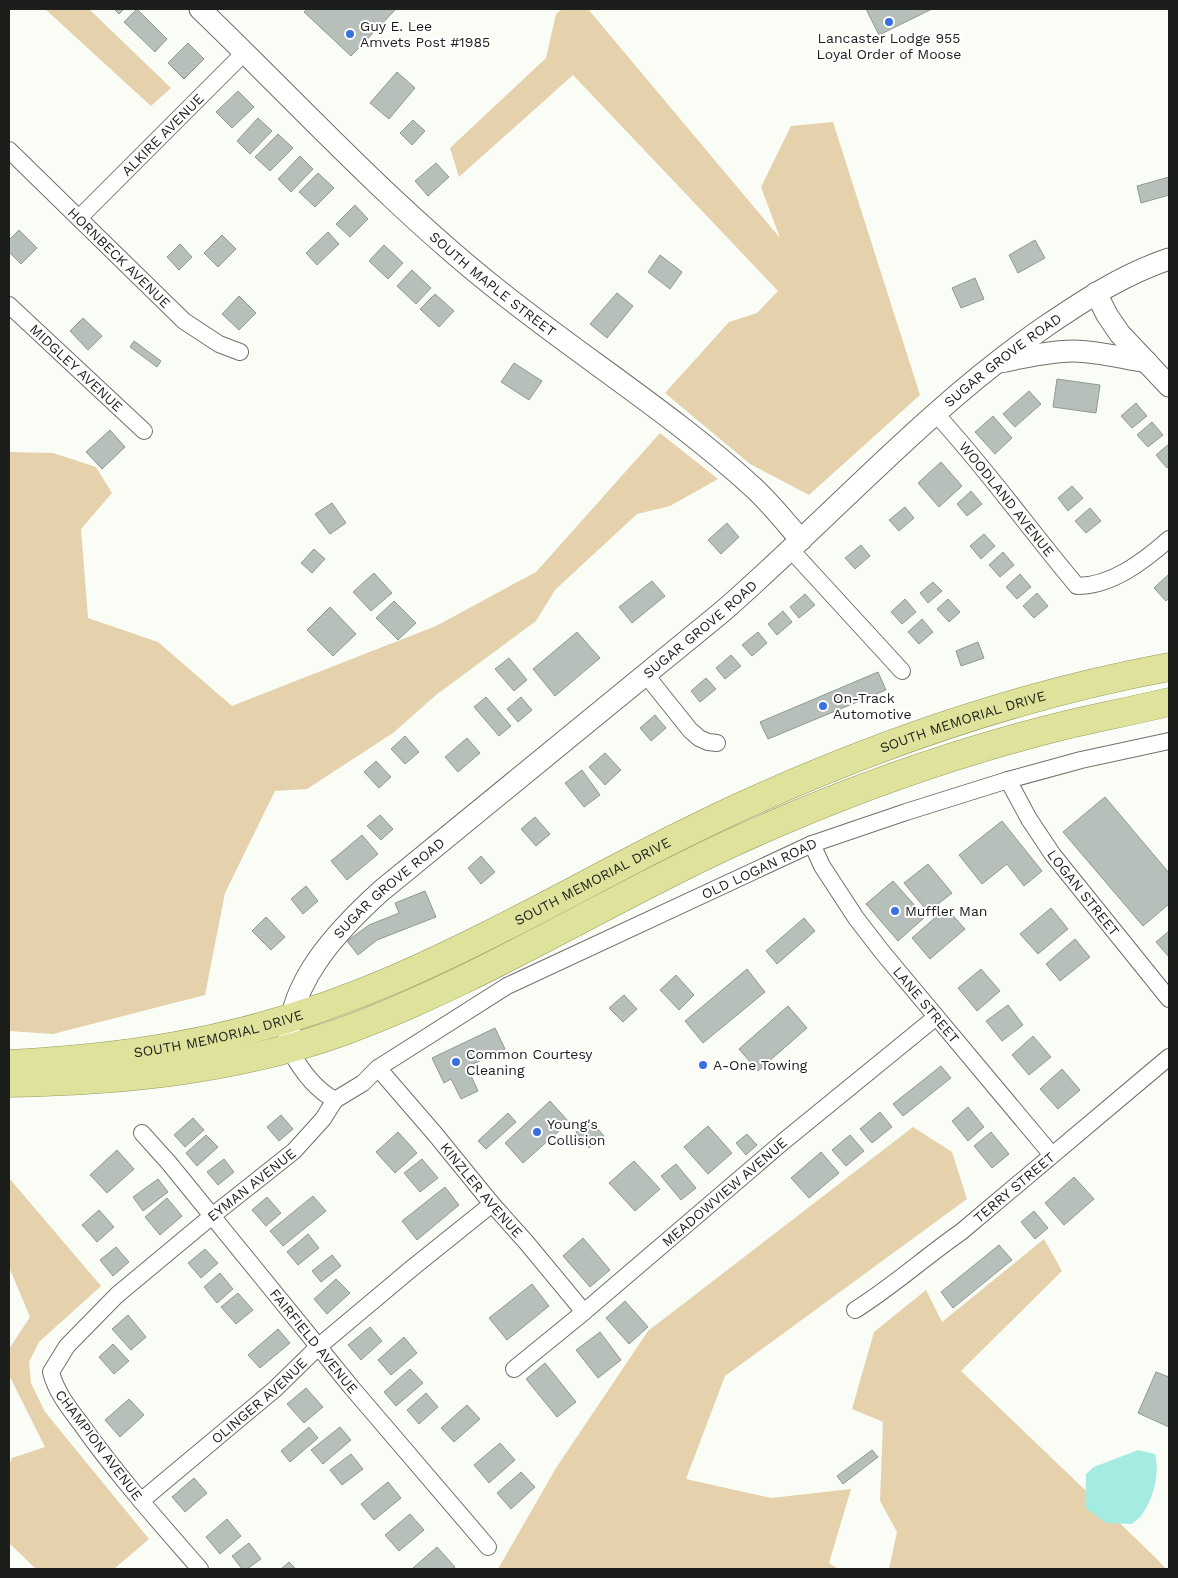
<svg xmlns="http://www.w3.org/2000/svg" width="1178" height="1578" viewBox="0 0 1178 1578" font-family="'Work Sans',sans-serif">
<rect width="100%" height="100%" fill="#f9fdf6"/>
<!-- green -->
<g fill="#e5d2ac">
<polygon points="45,9 89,9 171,88 151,106"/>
<polygon points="562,9 588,9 780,238 761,187 791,126 833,122 920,395 809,495 750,464 665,393 729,322 757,313 778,291 573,75 459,177 450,148 546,58 556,14"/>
<polygon points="660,433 718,479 670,506 637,514 555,590 536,621 436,695 393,733 307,789 275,791 225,893 205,995 53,1034 9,1031 9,452 53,453 96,467 112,493 81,529 88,618 158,642 232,706 436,626 536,572"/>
<polygon points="913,1127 952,1152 967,1199 725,1376 686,1479 771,1498 851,1489 829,1563 838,1569 498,1569 556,1468 648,1331"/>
<polygon points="9,1178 101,1286 39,1342 29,1362 31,1383 45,1412 149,1539 114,1569 36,1569 9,1543 9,1466 12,1458 45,1447 9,1375 9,1349 30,1317 9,1267"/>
<polygon points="1044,1239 1062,1271 961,1371 1156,1558 1166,1569 889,1569 897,1532 880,1501 883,1422 852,1409 874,1332 926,1290 942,1322"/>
</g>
<!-- water -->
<path fill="#a4ebe2" d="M1138 1450 1155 1454C1160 1472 1154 1497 1143 1513 1141 1517 1135 1521 1132 1524L1106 1523 1085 1508 1086 1474 1094 1467Z"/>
<!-- building -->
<g fill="#b7bfbb" stroke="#919994">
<polygon points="114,9 124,9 119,14"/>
<polygon points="137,9 167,39 155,52 124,22"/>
<polygon points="307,9 396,9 351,56 304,12"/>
<polygon points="866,9 932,9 879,35"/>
<polygon points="188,43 204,59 184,79 168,63"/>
<polygon points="397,72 415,88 389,119 370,103"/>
<polygon points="238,91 254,107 232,128 216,112"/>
<polygon points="258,118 272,131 250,154 237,141"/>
<polygon points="413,120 425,131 412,145 400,133"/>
<polygon points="278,134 293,148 270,171 255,157"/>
<polygon points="300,156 313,169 291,192 278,179"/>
<polygon points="436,163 449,177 428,196 415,181"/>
<polygon points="318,173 334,188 315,207 299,192"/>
<polygon points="1169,177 1169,195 1141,203 1137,186"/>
<polygon points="355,205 368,219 350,237 336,224"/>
<polygon points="19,230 37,248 21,264 9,252 9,240"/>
<polygon points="328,232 339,244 317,265 306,253"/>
<polygon points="222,235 236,249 218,267 204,253"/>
<polygon points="1035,240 1045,258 1018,273 1009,255"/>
<polygon points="180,244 192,257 179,270 167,257"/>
<polygon points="384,245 403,263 388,279 369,261"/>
<polygon points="660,255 682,272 670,289 648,272"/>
<polygon points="412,270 431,288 416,304 397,286"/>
<polygon points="975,278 984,299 961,308 952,288"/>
<polygon points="617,293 633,306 607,338 590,324"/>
<polygon points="435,294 454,311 439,327 420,309"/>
<polygon points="239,296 256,313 239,330 222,314"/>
<polygon points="83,318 102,336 88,350 70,331"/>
<polygon points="134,341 161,361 157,367 130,347"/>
<polygon points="514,363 542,381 529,400 501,382"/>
<polygon points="1057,379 1100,385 1096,413 1053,407"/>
<polygon points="1029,391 1041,404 1015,427 1003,414"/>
<polygon points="1136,403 1147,416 1132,428 1121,416"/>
<polygon points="993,416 1012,438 995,454 975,432"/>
<polygon points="1152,422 1163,435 1148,447 1137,435"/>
<polygon points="110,430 125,447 102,469 86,452"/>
<polygon points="1169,444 1169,466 1167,468 1156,455"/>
<polygon points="941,462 962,486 939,507 918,483"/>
<polygon points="1072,486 1083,498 1068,511 1058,498"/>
<polygon points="971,491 982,504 967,516 957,504"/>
<polygon points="332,503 346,523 330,534 315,514"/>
<polygon points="905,507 914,518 899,531 889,520"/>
<polygon points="1090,508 1101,521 1086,533 1075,521"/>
<polygon points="727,523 739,537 721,554 708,540"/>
<polygon points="984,534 995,546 981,559 970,546"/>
<polygon points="861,545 870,556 855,569 845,558"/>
<polygon points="314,549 325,559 312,573 301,563"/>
<polygon points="1003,552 1014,565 1000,577 989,565"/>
<polygon points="374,573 392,593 371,611 353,592"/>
<polygon points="1020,574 1031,587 1017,599 1006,587"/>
<polygon points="1169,574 1169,598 1166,601 1154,588"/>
<polygon points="652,581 665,596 632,623 619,607"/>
<polygon points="933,582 942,591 928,603 920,593"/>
<polygon points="1037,593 1048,606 1034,618 1023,606"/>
<polygon points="805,594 815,605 799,618 790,607"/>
<polygon points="905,599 916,612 902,624 891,612"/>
<polygon points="948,599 960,612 949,622 937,609"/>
<polygon points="394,601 416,623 398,640 376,618"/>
<polygon points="330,607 356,634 333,656 307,630"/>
<polygon points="783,611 792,622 777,635 768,624"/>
<polygon points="922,619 933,632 919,644 908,632"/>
<polygon points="577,632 600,658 555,696 533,669"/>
<polygon points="758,632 767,643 752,656 742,645"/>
<polygon points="978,642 984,658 961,666 956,651"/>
<polygon points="731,655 741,666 725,679 716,668"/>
<polygon points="509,658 527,680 514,691 495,669"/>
<polygon points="878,672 886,690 768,739 760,722"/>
<polygon points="706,678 716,689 700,702 691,691"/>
<polygon points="486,697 511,726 499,736 474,707"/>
<polygon points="521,697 532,710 518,722 507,709"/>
<polygon points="655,715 666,728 651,741 640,728"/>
<polygon points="405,736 419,752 405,764 391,749"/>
<polygon points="467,738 480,753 458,772 445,757"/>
<polygon points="605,753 621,770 605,785 589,767"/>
<polygon points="376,761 391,777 379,788 364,772"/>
<polygon points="582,770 600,795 584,807 565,783"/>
<polygon points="1105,797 1169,873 1169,904 1143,926 1063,832"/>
<polygon points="380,815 393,829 381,840 367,826"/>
<polygon points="535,817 550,834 536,846 521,829"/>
<polygon points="1002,821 1042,871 1024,886 1007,864 982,884 959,855"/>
<polygon points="362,835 378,854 347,880 331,861"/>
<polygon points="481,856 495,872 481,884 468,868"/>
<polygon points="928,864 952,893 928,912 904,883"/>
<polygon points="893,881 925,917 898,941 866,904"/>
<polygon points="306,886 318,901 303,914 291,899"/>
<polygon points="425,891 436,917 377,940 358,955 347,941 369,925 399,913 395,903"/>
<polygon points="946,908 965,929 930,959 912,938"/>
<polygon points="1051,908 1068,929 1038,954 1020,934"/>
<polygon points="266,917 285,937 271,950 252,931"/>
<polygon points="804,918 815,931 777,964 766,951"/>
<polygon points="1169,931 1169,957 1156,942"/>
<polygon points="1075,939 1090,957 1060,981 1046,964"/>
<polygon points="747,969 765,992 703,1043 685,1021"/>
<polygon points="981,969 1000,991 977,1011 958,988"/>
<polygon points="676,975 694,995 679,1010 660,990"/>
<polygon points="624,995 637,1009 623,1022 609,1008"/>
<polygon points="1008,1005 1023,1025 1002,1041 986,1021"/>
<polygon points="788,1006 807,1028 758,1071 739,1049"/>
<polygon points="495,1028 505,1049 467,1067 478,1091 461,1099 451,1079 444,1083 432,1058"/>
<polygon points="1033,1036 1051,1057 1029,1075 1012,1055"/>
<polygon points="941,1066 951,1078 903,1116 893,1104"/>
<polygon points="1062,1069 1080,1090 1058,1109 1040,1089"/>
<polygon points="550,1101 569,1122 523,1163 505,1143"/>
<polygon points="968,1107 984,1127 968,1141 952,1121"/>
<polygon points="880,1112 892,1127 872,1143 860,1129"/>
<polygon points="508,1113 516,1122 486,1149 478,1141"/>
<polygon points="281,1115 293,1129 279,1141 267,1127"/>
<polygon points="193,1118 204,1130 185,1147 174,1135"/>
<polygon points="590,1120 604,1136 589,1148 576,1132"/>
<polygon points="708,1126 732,1153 708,1174 684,1147"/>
<polygon points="398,1132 417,1153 395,1173 376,1152"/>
<polygon points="991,1132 1009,1154 992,1168 974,1146"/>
<polygon points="747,1134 757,1145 746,1155 736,1143"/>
<polygon points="206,1135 218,1147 197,1166 186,1153"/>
<polygon points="850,1135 864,1151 846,1166 832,1150"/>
<polygon points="117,1150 134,1169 107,1193 90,1175"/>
<polygon points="821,1152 839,1173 809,1198 791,1178"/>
<polygon points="224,1159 234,1172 218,1185 207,1172"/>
<polygon points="422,1159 438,1178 420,1192 404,1173"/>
<polygon points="634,1161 660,1189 635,1211 609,1183"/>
<polygon points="676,1164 696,1188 681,1200 661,1176"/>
<polygon points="1074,1177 1094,1199 1064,1225 1045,1203"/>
<polygon points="158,1179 168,1192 143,1211 133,1197"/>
<polygon points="445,1187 459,1205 417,1240 402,1221"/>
<polygon points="313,1196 326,1211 283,1246 270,1231"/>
<polygon points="267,1197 281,1213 266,1226 252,1210"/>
<polygon points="167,1198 182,1216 160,1235 145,1217"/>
<polygon points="99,1210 114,1227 97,1242 82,1225"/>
<polygon points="1034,1211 1048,1228 1035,1239 1021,1222"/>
<polygon points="308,1234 319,1248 298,1265 287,1252"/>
<polygon points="583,1238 610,1270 590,1287 563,1256"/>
<polygon points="999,1245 1012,1260 953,1308 941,1292"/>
<polygon points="116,1247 129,1262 113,1276 100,1260"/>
<polygon points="205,1249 218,1263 201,1278 188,1263"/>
<polygon points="332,1255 341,1266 321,1282 312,1271"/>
<polygon points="220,1273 233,1289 217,1303 204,1287"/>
<polygon points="336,1279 350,1293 327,1314 314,1299"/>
<polygon points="532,1284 549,1306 507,1340 489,1318"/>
<polygon points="238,1293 253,1310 236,1324 221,1307"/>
<polygon points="625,1301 648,1327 629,1344 606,1318"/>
<polygon points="128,1315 146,1337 131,1350 112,1329"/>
<polygon points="370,1327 382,1341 361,1360 348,1345"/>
<polygon points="278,1329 290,1343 260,1368 248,1355"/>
<polygon points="600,1332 621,1360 598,1378 576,1350"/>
<polygon points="404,1337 417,1353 391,1375 378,1360"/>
<polygon points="113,1344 129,1361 114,1374 99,1357"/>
<polygon points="545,1363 576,1402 557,1417 526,1379"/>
<polygon points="410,1369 423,1383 396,1406 384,1392"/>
<polygon points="1156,1372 1169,1377 1169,1427 1138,1413"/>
<polygon points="306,1388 323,1407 304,1423 287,1404"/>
<polygon points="426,1393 438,1407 419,1424 407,1410"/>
<polygon points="129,1399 144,1415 120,1437 105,1420"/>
<polygon points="467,1405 480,1419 454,1442 441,1428"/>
<polygon points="309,1427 318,1438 290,1462 281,1451"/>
<polygon points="340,1427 351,1440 323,1464 311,1450"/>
<polygon points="500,1443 515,1460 489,1483 474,1465"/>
<polygon points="872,1450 878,1457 843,1484 837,1476"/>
<polygon points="351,1454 363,1469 342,1485 330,1470"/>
<polygon points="521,1472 535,1487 511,1509 497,1493"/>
<polygon points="194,1478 207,1493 185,1512 172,1497"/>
<polygon points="388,1482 401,1498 374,1520 361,1504"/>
<polygon points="410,1514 424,1530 399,1551 385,1535"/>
<polygon points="227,1519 241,1536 220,1554 206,1537"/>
<polygon points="249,1543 261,1559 247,1569 242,1569 232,1556"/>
<polygon points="437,1547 455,1567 452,1569 413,1569 413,1568"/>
<polygon points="289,1562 296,1569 281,1569"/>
</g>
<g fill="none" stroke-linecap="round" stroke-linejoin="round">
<!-- minor casing -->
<g stroke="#6e726c" stroke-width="18">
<g id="minor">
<path id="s1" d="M9 150 184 321 219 344 240 352"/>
<path id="s2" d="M79 218 245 52"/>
<path id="s3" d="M9 305 144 431"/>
<path id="s4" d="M935 413C986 468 1029 529 1077 586 1112 586 1144 561 1169 539"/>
<polyline points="791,550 902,671"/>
<polyline points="646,675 690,730 699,738 708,742 717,743"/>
<path id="s5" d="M1008 780 1029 819 1053 855 1169 999"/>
<path id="s6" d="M812 844 822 866 856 918 883 953 1052 1155"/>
<path d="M289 1048C300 1069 314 1089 335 1100"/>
<path id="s7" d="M378 1068 435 1134 492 1204 526 1242 584 1312"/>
<path id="s8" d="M142 1133 169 1163 352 1388 488 1547"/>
<path id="s9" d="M855 1310C892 1287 925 1257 961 1232L1169 1057"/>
<path id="s10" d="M514 1369 584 1312 784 1141 936 1017"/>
<path id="s11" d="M141 1501 275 1389 318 1347 411 1269 492 1204"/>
<path id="s12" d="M200 1569C159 1522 117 1475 81 1424 69 1408 56 1392 51 1372L67 1346 117 1295 212 1216 294 1151 323 1119 335 1100 363 1083 378 1068 507 986 812 844 906 812 1008 780 1081 760 1169 741"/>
</g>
</g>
<!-- tertiary casing -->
<g stroke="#6e726c" stroke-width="23">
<g id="tertiary">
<path id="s13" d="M200 9C300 105 394 209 503 294 586 360 677 417 755 489 772 505 786 523 801 540"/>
<polyline points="1096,293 1107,315 1120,334 1169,386"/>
<path d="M999 362C1023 358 1048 351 1073 351 1097 351 1122 358 1147 362"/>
<path id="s14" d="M289 1048C285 985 338 930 381 891L722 612C831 517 927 408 1046 326 1086 299 1124 274 1169 259"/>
</g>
</g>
<!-- trunk casing -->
<g stroke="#96985d" stroke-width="29">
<g id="trunk">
<path id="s15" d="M9 1064C65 1061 120 1056 175 1046 250 1033 325 1009 395 979 520 925 637 852 762 797 892 739 1029 693 1169 667"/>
<path d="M9 1083C123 1081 236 1070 344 1031 480 981 603 902 734 842 841 793 952 753 1066 725 1101 717 1135 710 1169 702"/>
</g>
</g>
<!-- minor -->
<use href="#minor" stroke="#fff" stroke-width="16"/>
<!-- tertiary -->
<use href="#tertiary" stroke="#fff" stroke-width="21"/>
<!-- trunk -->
<use href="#trunk" stroke="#dfe29a" stroke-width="28"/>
</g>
<!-- markers -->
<g fill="#3a6fdf" stroke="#fff" stroke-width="2">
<circle cx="889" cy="22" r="5"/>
<circle cx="350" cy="34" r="5"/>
<circle cx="823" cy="706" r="5"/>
<circle cx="895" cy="911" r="5"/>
<circle cx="456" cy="1062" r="5"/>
<circle cx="703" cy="1065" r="5"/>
<circle cx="537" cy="1132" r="5"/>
</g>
<g text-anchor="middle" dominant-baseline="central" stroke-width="4" stroke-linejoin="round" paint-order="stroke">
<!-- poi labels -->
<g font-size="14" fill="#1c1e1c" stroke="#fff" text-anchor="start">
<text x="360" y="26">Guy E. Lee<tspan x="360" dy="16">Amvets Post #1985</tspan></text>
<text x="889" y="38" text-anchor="middle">Lancaster Lodge 955<tspan x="889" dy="16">Loyal Order of Moose</tspan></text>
<text x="833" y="698">On-Track<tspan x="833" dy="16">Automotive</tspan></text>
<text x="905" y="911">Muffler Man</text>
<text x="466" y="1054">Common Courtesy<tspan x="466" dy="16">Cleaning</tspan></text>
<text x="713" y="1065">A-One Towing</text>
<text x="547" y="1124">Young's<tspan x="547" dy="16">Collision</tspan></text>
</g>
<!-- street labels -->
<g font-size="14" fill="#1c1e1c" stroke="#fff">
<text stroke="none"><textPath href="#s2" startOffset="118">ALKIRE AVENUE</textPath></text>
<text stroke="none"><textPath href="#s1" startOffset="154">HORNBECK AVENUE</textPath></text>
<text stroke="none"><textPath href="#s13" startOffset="402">SOUTH MAPLE STREET</textPath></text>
<text stroke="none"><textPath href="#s14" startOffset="1006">SUGAR GROVE ROAD</textPath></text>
<text stroke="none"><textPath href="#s3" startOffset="92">MIDGLEY AVENUE</textPath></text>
<text stroke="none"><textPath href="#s4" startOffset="112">WOODLAND AVENUE</textPath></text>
<text stroke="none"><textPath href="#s14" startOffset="601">SUGAR GROVE ROAD</textPath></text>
<text stroke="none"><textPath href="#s15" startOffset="1022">SOUTH MEMORIAL DRIVE</textPath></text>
<text stroke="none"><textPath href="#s12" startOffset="1129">OLD LOGAN ROAD</textPath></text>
<text stroke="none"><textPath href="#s15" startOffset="618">SOUTH MEMORIAL DRIVE</textPath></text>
<text stroke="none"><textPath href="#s14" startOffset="196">SUGAR GROVE ROAD</textPath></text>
<text stroke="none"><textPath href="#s5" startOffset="136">LOGAN STREET</textPath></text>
<text stroke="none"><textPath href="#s6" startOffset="198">LANE STREET</textPath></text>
<text stroke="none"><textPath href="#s15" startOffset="212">SOUTH MEMORIAL DRIVE</textPath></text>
<text stroke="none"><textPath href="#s12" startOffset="524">EYMAN AVENUE</textPath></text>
<text stroke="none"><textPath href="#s9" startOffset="201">TERRY STREET</textPath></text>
<text stroke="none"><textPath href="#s7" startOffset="160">KINZLER AVENUE</textPath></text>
<text stroke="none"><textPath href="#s10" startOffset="275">MEADOWVIEW AVENUE</textPath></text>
<text stroke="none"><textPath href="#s8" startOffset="270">FAIRFIELD AVENUE</textPath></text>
<text stroke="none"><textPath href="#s11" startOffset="155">OLINGER AVENUE</textPath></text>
<text transform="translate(99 1445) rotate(53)">CHAMPION AVENUE</text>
</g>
</g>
<!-- border -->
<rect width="1178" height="1578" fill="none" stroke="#1c1e1c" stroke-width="20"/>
</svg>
